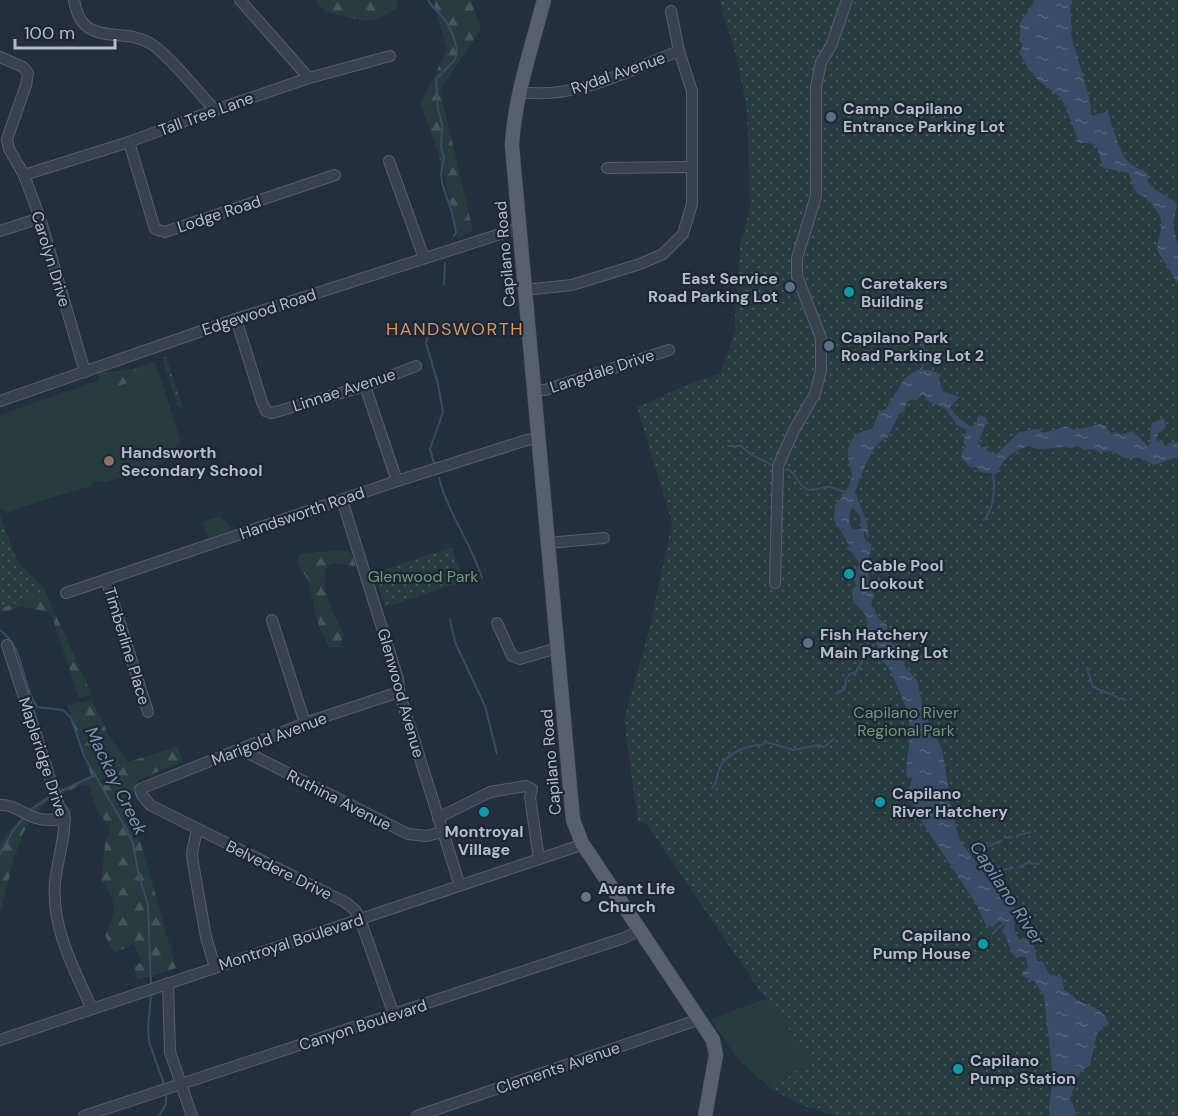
<svg xmlns="http://www.w3.org/2000/svg" width="1178" height="1116" viewBox="0 0 1178 1116" font-family="'DM Sans',sans-serif">
<defs>
<pattern id="forest-firs" width="22" height="20" patternUnits="userSpaceOnUse" patternTransform="scale(1.5)"><rect width="22" height="20" fill="#263c3f"/><path d="M5 1l3.5 6h-7zM16 11l3.5 6h-7z" fill="#435659"/></pattern>
<pattern id="park-dots" width="8" height="8" patternUnits="userSpaceOnUse" patternTransform="scale(1.5)"><rect width="8" height="8" fill="#263c3f"/><path d="M2 2h.1M6 6h.1" fill="none" stroke="#435659" stroke-width="1.8" stroke-linecap="round"/></pattern>
<pattern id="water-ripples" width="26" height="14" patternUnits="userSpaceOnUse" patternTransform="scale(1.5)"><rect width="26" height="14" fill="#394c67"/><path d="M2 4q2-2 4 0t4 0M15 11q2-2 4 0t4 0" fill="none" stroke="#53647b"/></pattern>
</defs>
<rect width="100%" height="100%" fill="#242f3e"/>
<!-- grass -->
<g fill="#263c3f">
<polygon points="155,361 181,442 168,454 166,461 158,463 152,468 107,482 96,482 89,487 39,501 7,513 0,508 0,415"/>
<polygon points="220,516 228,524 231,530 208,538 203,522"/>
<polygon points="768,998 809,1059 773,1090 740,1062 710,1019"/>
</g>
<!-- forest -->
<g fill="url(#forest-firs)">
<polygon points="315,0 398,0 397,8 380,18 364,21 326,12"/>
<polygon points="433,0 471,0 481,29 440,90 473,231 458,239 440,159 421,104 447,49"/>
<path d="M137 369C135 372 135 375 133 378 126 386 110 389 100 388L98 373Z"/>
<polygon points="0,529 15,567 43,587 92,695 79,698 51,613 21,606 0,614"/>
<path d="M348 550 352 555 356 567 336 563 329 565C316 584 335 616 344 634L340 647H329L318 623 308 580 298 565 297 557 303 553Z"/>
<path d="M92 700 110 738 128 762 177 747 183 761 138 780 123 818 139 837 176 968 138 980 134 966 142 962 134 944 114 953 105 935C117 913 118 901 101 881L105 845 110 828 97 810 89 786 83 784 58 796 57 791 91 776 67 705Z"/>
<path d="M51 794 52 799C16 819 12 876 0 912 0 896 0 862 0 847 3 832 37 800 51 794Z"/>
</g>
<!-- park -->
<g fill="url(#park-dots)">
<polygon points="719,0 1178,0 1178,1116 837,1116 804,1106 773,1090 809,1059 768,998 764,997 647,824 638,822 624,720 650,627 672,523 637,407 693,382 720,374 736,330 735,318 740,245 750,207 747,111 737,59"/>
<polygon points="166,357 183,408 181,409 178,406 162,358"/>
<polygon points="0,515 17,561 47,591 0,609"/>
<polygon points="452,547 463,581 385,607 374,573"/>
</g>
<!-- water -->
<g fill="url(#water-ripples)" fill-rule="evenodd">
<path d="M1034 0H1072C1067 12 1074 23 1071 35L1090 100 1091 114 1094 116 1097 114 1108 112C1112 125 1120 157 1132 165 1138 169 1142 169 1148 175V182L1156 190 1175 201 1177 206 1173 224 1178 247V284L1157 250C1159 228 1169 223 1150 202 1147 197 1138 195 1135 190 1132 186 1131 178 1129 173L1103 168 1097 147 1089 143H1079L1064 103 1059 96 1038 80 1028 68 1019 52 1023 45 1019 40C1021 34 1019 29 1020 24 1022 17 1031 9 1034 0Z"/>
<path d="M917 370H931L938 373 940 383 944 392 960 397 951 406V409L957 417 971 427 977 422V418L980 415 985 417 987 420 978 443 981 447H985L987 451 997 454 1019 432 1038 429 1044 433 1066 426 1074 430 1101 424 1105 426 1112 434 1116 432 1120 435 1133 431 1148 446 1151 443 1150 435 1152 423 1164 418 1166 427 1158 434 1156 440 1163 442 1165 447 1169 443 1178 442V457L1153 465 1141 458H1124L1113 451 1099 452 1092 449 1084 450 1078 446C1072 448 1070 448 1064 447 1050 446 1042 453 1029 446 1013 450 1004 458 996 474L980 472 976 467 972 468 962 459 961 454 966 446 963 442 967 430 957 425 946 409 926 400 924 395 921 396 919 398 907 401 904 412 899 414 888 437C873 440 860 478 855 492L867 523 869 539 864 531C863 537 866 543 872 544L869 557 868 586 874 595 871 604 879 619 887 625C887 634 890 646 901 647 897 662 907 669 917 680L924 713 942 749 949 790 948 796 959 838 963 845 1005 899 1014 903C1017 916 1010 929 1020 940L1028 938 1033 941 1037 961 1043 962 1049 974 1062 977 1064 990C1069 992 1072 996 1076 999 1090 1008 1106 1007 1108 1026L1103 1027 1097 1034 1090 1065C1076 1071 1076 1086 1070 1098L1075 1110V1116H1050L1049 1108 1053 1077 1044 996 1034 981 1024 977 1022 973 1028 967 1026 957 1014 956C1009 949 1008 938 1002 932L1005 925 999 921 993 927 986 925 976 904 917 814 910 799 909 787 911 785 912 777 907 778C904 765 910 750 910 736 911 711 899 692 890 670 888 666 883 663 881 659 878 653 880 648 875 642H866L865 638 868 625 865 614 853 601 852 590 856 586 854 576 859 563 853 553 846 549 849 546 848 543 834 520 835 505C842 498 850 487 852 476 852 472 850 467 849 462 845 443 853 432 872 429L879 412 886 409 904 379ZM852 507 860 516 862 528 854 530C847 524 849 514 852 507Z"/>
</g>
<g fill="none" stroke-linecap="round" stroke-linejoin="round">
<!-- stream -->
<g stroke="#394c67" stroke-width="2">
<path d="M428 0C431 6 436 9 440 14 448 22 461 48 455 59 449 68 441 72 436 80L438 110 442 124 441 148 444 158 441 173 442 183 452 213 456 232 454 236"/>
<polyline points="444,284 445,263"/>
<polyline points="920,330 924,351 922,372"/>
<polyline points="429,332 426,343 438,384 443,412 430,449 434,463"/>
<polyline points="728,446 741,446 752,455 772,465"/>
<path d="M786 469C797 472 797 484 806 489 815 493 820 486 829 487 835 488 841 491 847 493"/>
<path d="M439 478C448 513 471 543 482 578"/>
<path d="M984 520C995 507 995 488 993 472"/>
<polyline points="450,620 455,642 485,706 497,754"/>
<path d="M0 630C26 649 20 682 37 707L63 710 71 718 84 756 127 830 133 844 138 872 148 905 151 985"/>
<polyline points="1087,668 1093,687 1117,697"/>
<polyline points="1075,671 1077,670"/>
<polyline points="837,693 845,689 846,679 850,674 856,672 866,655 868,641"/>
<polyline points="1121,698 1126,700"/>
<path d="M712 788C718 782 716 778 719 770 723 755 748 744 762 745L766 742 794 750 818 745 824 747 834 739"/>
<polyline points="59,792 95,775"/>
<polyline points="30,810 51,796"/>
<polyline points="1018,835 1031,832"/>
<polyline points="1006,838 1012,837"/>
<polyline points="0,854 13,831 25,816"/>
<polyline points="970,855 1002,840"/>
<polyline points="1019,867 1027,863 1039,864"/>
<polyline points="985,877 998,871 1013,868"/>
<polyline points="994,932 1005,922"/>
<polyline points="151,994 148,1029 149,1042 164,1084"/>
<polyline points="159,1116 166,1104 166,1095"/>
</g>
<!-- minor casing -->
<g stroke="#565f6c" stroke-width="12">
<g id="minor">
<path d="M74 0C82 49 120 26 150 43 169 55 198 92 215 110"/>
<polyline points="240,0 309,78"/>
<polyline points="0,57 23,67 28,73 26,85 7,139 9,149 24,175 40,218 85,372"/>
<path d="M521 92C576 100 629 70 679 51"/>
<polyline points="129,142 155,229 165,232 335,175"/>
<polyline points="389,161 424,258"/>
<polyline points="607,168 692,167"/>
<polyline points="24,175 129,142 215,110 309,78 390,56"/>
<polyline points="0,231 40,218"/>
<polyline points="524,290 572,285 640,264 663,254 683,234 692,204 692,91 679,51 671,11"/>
<polyline points="236,319 262,402 266,411 272,413 365,386 416,366"/>
<polyline points="365,386 397,481"/>
<polyline points="535,390 545,390 669,350"/>
<polyline points="0,401 236,319 519,228"/>
<polyline points="342,500 398,679 399,692 460,886"/>
<polyline points="548,543 604,538"/>
<polyline points="106,579 148,712"/>
<polyline points="775,583 778,466 794,430 815,394 821,370 821,338 797,276 797,258 816,196 816,87 821,62 831,46 847,0"/>
<polyline points="66,593 397,481 527,440 538,438"/>
<polyline points="272,620 305,723"/>
<polyline points="497,623 512,656 520,659 557,648"/>
<path d="M7 645 59 806 64 813C67 831 57 862 55 882 51 927 74 969 92 1009"/>
<polyline points="240,749 408,834 427,836 442,832"/>
<path d="M0 805C14 804 23 814 36 818 45 821 55 820 65 819"/>
<polyline points="438,818 490,792 526,786 532,789 530,797 539,859"/>
<polyline points="197,829 192,853 193,863 206,937 215,967"/>
<polyline points="168,983 170,1052 192,1116"/>
<polyline points="394,1015 360,919 355,910 345,902 150,805 142,795 140,789 305,723 399,692"/>
<polyline points="0,1040 575,847 582,843"/>
<polyline points="84,1116 624,938 640,930"/>
<polyline points="417,1116 700,1019"/>
</g>
</g>
<!-- major casing -->
<g stroke="#414a57" stroke-width="15">
<path id="major" d="M544 0C532 46 514 99 512 146L573 820 582 843 713 1040 716 1055 705 1116"/>
</g>
<!-- minor -->
<use href="#minor" stroke="#38414e" stroke-width="10"/>
<!-- major -->
<use href="#major" stroke="#56606e" stroke-width="14"/>
</g>
<!-- markers -->
<g fill="#5c6f8a" stroke="#1d2633" stroke-width="2">
<circle cx="831" cy="117" r="6"/>
<circle cx="790" cy="287" r="6"/>
<circle cx="829" cy="346" r="6"/>
<circle cx="808" cy="643" r="6"/>
</g>
<g fill="#0f9aa8" stroke="#1d2633" stroke-width="2">
<circle cx="849" cy="292" r="6"/>
<circle cx="849" cy="574" r="6"/>
<circle cx="880" cy="802" r="6"/>
<circle cx="484" cy="812" r="6"/>
<circle cx="983" cy="944" r="6"/>
<circle cx="958" cy="1069" r="6"/>
</g>
<circle fill="#8d6e63" stroke="#1d2633" stroke-width="2" cx="109" cy="461" r="6"/>
<circle fill="#6b7280" stroke="#1d2633" stroke-width="2" cx="586" cy="897" r="6"/>
<g text-anchor="middle" dominant-baseline="central" stroke-width="4.5" stroke-linejoin="round" paint-order="stroke">
<!-- street labels -->
<g font-size="16" fill="#b4bcc9" stroke="#1d2633">
<text transform="translate(618 73) rotate(-19)">Rydal Avenue</text>
<text transform="translate(206 114) rotate(-20)">Tall Tree Lane</text>
<text transform="translate(219 214) rotate(-18)">Lodge Road</text>
<text transform="translate(505 254) rotate(-95)">Capilano Road</text>
<text transform="translate(51 259) rotate(73)">Carolyn Drive</text>
<text transform="translate(259 312) rotate(-18)">Edgewood Road</text>
<text transform="translate(602 371) rotate(-18)">Langdale Drive</text>
<text transform="translate(344 390) rotate(-18)">Linnae Avenue</text>
<text transform="translate(302 513) rotate(-19)">Handsworth Road</text>
<text transform="translate(127 646) rotate(73)">Timberline Place</text>
<text transform="translate(401 693) rotate(74)">Glenwood Avenue</text>
<text transform="translate(269 739) rotate(-21)">Marigold Avenue</text>
<text transform="translate(43 757) rotate(72)">Mapleridge Drive</text>
<text transform="translate(551 762) rotate(-95)">Capilano Road</text>
<text transform="translate(339 800) rotate(27)">Ruthina Avenue</text>
<text transform="translate(279 870) rotate(26)">Belvedere Drive</text>
<text transform="translate(291 942) rotate(-18)">Montroyal Boulevard</text>
<text transform="translate(363 1025) rotate(-18)">Canyon Boulevard</text>
<text transform="translate(558 1068) rotate(-19)">Clements Avenue</text>
</g>
<!-- poi labels -->
<g font-size="16" font-weight="bold" fill="#b4bcc9" stroke="#1d2633" text-anchor="start">
<text x="843" y="108">Camp Capilano<tspan x="843" dy="18">Entrance Parking Lot</tspan></text>
<text x="778" y="278" text-anchor="end">East Service<tspan x="778" dy="18">Road Parking Lot</tspan></text>
<text x="861" y="283">Caretakers<tspan x="861" dy="18">Building</tspan></text>
<text x="841" y="337">Capilano Park<tspan x="841" dy="18">Road Parking Lot 2</tspan></text>
<text x="121" y="452">Handsworth<tspan x="121" dy="18">Secondary School</tspan></text>
<text x="861" y="565">Cable Pool<tspan x="861" dy="18">Lookout</tspan></text>
<text x="820" y="634">Fish Hatchery<tspan x="820" dy="18">Main Parking Lot</tspan></text>
<text x="892" y="793">Capilano<tspan x="892" dy="18">River Hatchery</tspan></text>
<text x="484" y="831" text-anchor="middle">Montroyal<tspan x="484" dy="18">Village</tspan></text>
<text x="598" y="888">Avant Life<tspan x="598" dy="18">Church</tspan></text>
<text x="971" y="935" text-anchor="end">Capilano<tspan x="971" dy="18">Pump House</tspan></text>
<text x="970" y="1060">Capilano<tspan x="970" dy="18">Pump Station</tspan></text>
</g>
<!-- park labels -->
<g font-size="16" fill="#6b9a76" stroke="#1d2633">
<text x="423" y="576">Glenwood Park</text>
<text x="906" y="712">Capilano River<tspan x="906" dy="18">Regional Park</tspan></text>
</g>
<!-- neighbourhood labels -->
<g font-size="18" letter-spacing="1.5" fill="#d59563" stroke="#1d2633">
<text x="455" y="329">HANDSWORTH</text>
</g>
<!-- water labels -->
<g font-size="18" font-style="italic" fill="#7c92b1" stroke="#1d2633">
<text transform="translate(116 781) rotate(64)">Mackay Creek</text>
<text transform="translate(1007 893) rotate(57)">Capilano River</text>
</g>
</g>
<!-- scale -->
<path d="M15 39v9h100v-9" fill="none" stroke="#b4bcc9" stroke-width="3"/>
<text x="24" y="39" font-size="18" fill="#b4bcc9" stroke="#1d2633" stroke-width="4.5" paint-order="stroke">100 m</text>
</svg>
